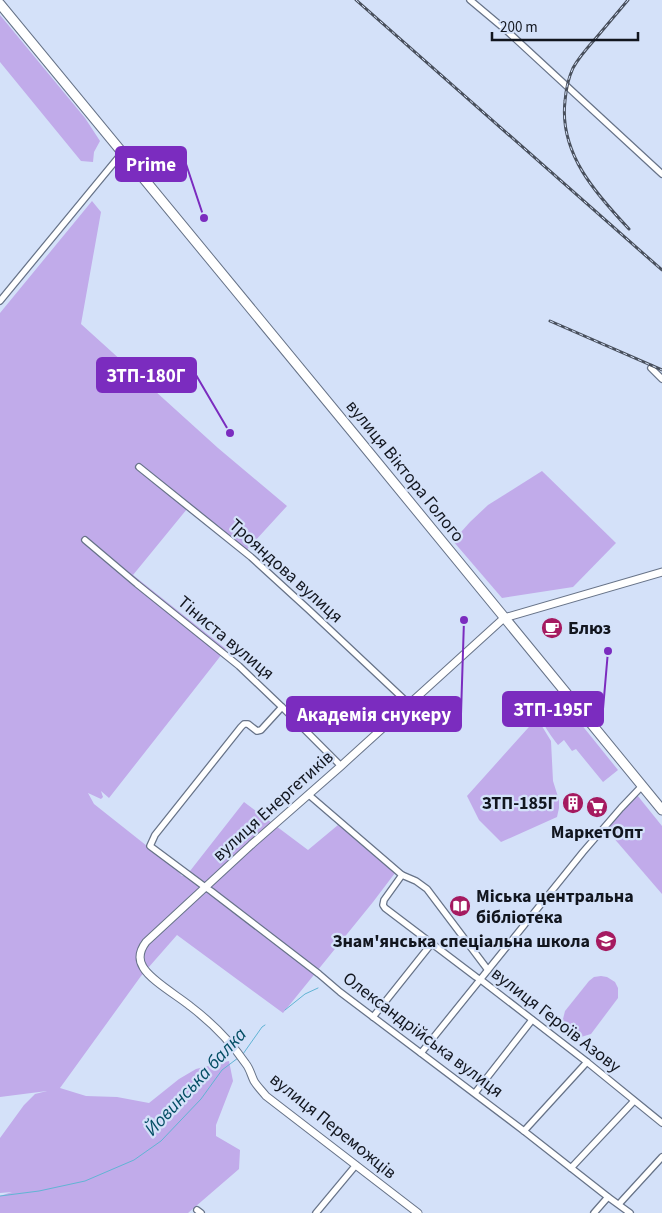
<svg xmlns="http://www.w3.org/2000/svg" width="662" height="1213" viewBox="0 0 662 1213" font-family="'Source Sans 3',sans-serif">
<rect width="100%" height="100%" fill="#d4e1f9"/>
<!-- green -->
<g fill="#c1abea">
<polygon points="0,15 85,118 100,141 94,152 93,162 81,161 0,62"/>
<polygon points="92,201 101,212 81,324 218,448 287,506 243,554 187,509 133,575 226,649 109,798 101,791 103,797 101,799 88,793 94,804 176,869 182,876 190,871 244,802 308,850 338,825 352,835 395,873 373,902 283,1013 177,935 141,976 60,1088 86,1096 117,1097 149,1103 179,1079 196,1069 229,1061 233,1081 216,1125 216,1136 240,1150 239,1169 188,1213 0,1213 0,1196 12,1192 0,1193 0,1138 24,1105 35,1094 47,1091 0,1097 0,313"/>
<polygon points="542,471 616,543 573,587 502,598 453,541 470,522 488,505"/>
<path d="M556 693 618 770 603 782 576 749 572 751 564 740 558 745C552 737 535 716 541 706 543 701 551 697 556 693Z"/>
<polygon points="537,718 551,741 553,781 559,800 559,808 557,817 501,842 479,820 467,796"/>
<polygon points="637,795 662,826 662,894 606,829"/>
<polygon points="601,976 607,977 615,982 618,988 618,998 591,1034 581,1037 574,1036 569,1033 565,1027 563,1019 565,1011 589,981 594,977"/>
</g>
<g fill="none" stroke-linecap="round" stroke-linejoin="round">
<!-- stream -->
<g stroke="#61b4d4" stroke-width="1">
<polyline points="285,1010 305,994 318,988"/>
<polyline points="243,1054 262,1027 265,1025"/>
<polyline points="0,1196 39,1191 85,1181 134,1160 161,1141 201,1099 222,1070 238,1058"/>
</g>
<!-- minor casing -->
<g stroke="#677388" stroke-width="8">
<g id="minor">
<polyline points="470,0 507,31 662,174"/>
<polyline points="0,301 122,153"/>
<polyline points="651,368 662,379"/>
<polyline points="139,467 251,557 309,610 409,704"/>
<polyline points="85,540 137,584 239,666 282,707 341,766"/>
<polyline points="282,707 261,730 257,731 248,724 244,724 241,727 155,835 150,846 205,887 211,891 319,974 340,992 524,1131 608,1197 630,1213"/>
<polyline points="309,795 402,875 416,881 427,889 488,970"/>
<polyline points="402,875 384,900 383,905 385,908 476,977 481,980 587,1062 662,1123"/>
<polyline points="373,1017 432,943"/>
<polyline points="421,1053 583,852 621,808 642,786"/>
<polyline points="475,1093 532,1020"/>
<polyline points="524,1131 587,1062"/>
<polyline points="571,1168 634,1101"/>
<polyline points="619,1204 662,1157"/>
<polyline points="197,1210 201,1213"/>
<polyline points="316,1213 356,1165"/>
<polyline points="594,1213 608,1197"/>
</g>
</g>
<!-- tertiary casing -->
<g stroke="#677388" stroke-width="9">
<path id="tertiary" d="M418 1213 266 1096C262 1091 257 1086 254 1081 251 1075 250 1069 246 1064 231 1042 211 1022 190 1006 178 996 150 980 143 967 138 959 140 950 146 942L251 845 341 766 504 618 662 572"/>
</g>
<!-- primary casing -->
<g stroke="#677388" stroke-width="11">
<polyline id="primary" points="0,4 354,434 662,810"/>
</g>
<!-- minor -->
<use href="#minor" stroke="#fff" stroke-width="5.5"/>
<!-- tertiary -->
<use href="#tertiary" stroke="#fff" stroke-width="7"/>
<!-- primary -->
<use href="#primary" stroke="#fff" stroke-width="9"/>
<!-- rail casing -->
<g stroke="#49505d" stroke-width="3">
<g id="rail">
<polyline points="356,0 662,270"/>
<path d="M628 0C617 13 607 25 596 38 588 47 579 57 573 68 568 79 566 89 565 101 559 153 596 194 629 229"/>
<polyline points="550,321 662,370"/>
</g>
</g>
<!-- rail -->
<use href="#rail" stroke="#d4e1f9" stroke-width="1" stroke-dasharray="4" stroke-linecap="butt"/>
</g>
<!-- icons -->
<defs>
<g id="cafe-disc" transform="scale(1.125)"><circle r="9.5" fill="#a51a60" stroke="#d4e1f9"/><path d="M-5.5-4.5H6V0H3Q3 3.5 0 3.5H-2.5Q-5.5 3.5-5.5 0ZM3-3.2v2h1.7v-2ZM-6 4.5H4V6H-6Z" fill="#fff"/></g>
<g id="building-disc" transform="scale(1.125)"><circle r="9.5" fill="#a51a60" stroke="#d4e1f9"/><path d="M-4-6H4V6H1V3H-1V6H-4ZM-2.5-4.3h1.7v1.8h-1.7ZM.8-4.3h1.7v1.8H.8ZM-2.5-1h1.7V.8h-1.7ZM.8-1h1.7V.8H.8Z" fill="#fff"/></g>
<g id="supermarket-disc" transform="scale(1.125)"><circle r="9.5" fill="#a51a60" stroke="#d4e1f9"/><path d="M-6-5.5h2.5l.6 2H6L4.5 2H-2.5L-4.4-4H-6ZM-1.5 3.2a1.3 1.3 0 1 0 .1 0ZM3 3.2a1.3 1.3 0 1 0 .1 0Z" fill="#fff"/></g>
<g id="library-disc" transform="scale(1.125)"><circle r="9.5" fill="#a51a60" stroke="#d4e1f9"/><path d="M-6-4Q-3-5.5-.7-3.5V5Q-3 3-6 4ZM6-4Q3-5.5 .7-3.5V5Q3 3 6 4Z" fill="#fff"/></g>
<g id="school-disc" transform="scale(1.125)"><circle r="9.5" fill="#a51a60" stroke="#d4e1f9"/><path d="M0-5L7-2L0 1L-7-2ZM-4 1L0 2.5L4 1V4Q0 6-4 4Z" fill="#fff"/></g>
</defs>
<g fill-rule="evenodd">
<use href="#cafe-disc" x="552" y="628"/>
<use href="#building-disc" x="573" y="803"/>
<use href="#supermarket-disc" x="597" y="807"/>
<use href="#library-disc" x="460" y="906"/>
<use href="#school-disc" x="606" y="941"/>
</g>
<g text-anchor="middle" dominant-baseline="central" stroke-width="4.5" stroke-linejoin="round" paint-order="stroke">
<!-- street labels -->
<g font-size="18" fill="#12161f" stroke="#d4e1f9">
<text transform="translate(405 471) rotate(51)">вулиця Віктора Голого</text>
<text transform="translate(286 571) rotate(42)">Трояндова вулиця</text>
<text transform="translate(226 638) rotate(40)">Тіниста вулиця</text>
<text transform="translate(273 806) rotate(-42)">вулиця Енергетиків</text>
<text transform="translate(556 1020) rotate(38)">вулиця Героїв Азову</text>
<text transform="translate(423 1035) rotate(37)">Олександрійська вулиця</text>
<text transform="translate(333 1126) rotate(39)">вулиця Переможців</text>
</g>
<!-- poi labels -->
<g font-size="18" font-weight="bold" fill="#12161f" stroke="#d4e1f9" text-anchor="start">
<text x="568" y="628">Блюз</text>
<text x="557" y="803" text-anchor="end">ЗТП-185Г</text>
<text x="597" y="832" text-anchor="middle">МаркетОпт</text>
<text x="476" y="896">Міська центральна<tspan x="476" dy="21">бібліотека</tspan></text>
<text x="590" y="941" text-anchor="end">Знам'янська спеціальна школа</text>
</g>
<!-- water labels -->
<g font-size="19" font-style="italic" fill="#044e64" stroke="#d4e1f9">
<text transform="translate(196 1082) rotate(-47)">Йовинська балка</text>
</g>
</g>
<!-- callouts -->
<path fill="none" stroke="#7b2cbf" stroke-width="2" d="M204 218L186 164M230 433L196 375M608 651L603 709M464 620L461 714"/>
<g fill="#7b2cbf" stroke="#d4e1f9" stroke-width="2">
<circle cx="204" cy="218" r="5"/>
<circle cx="230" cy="433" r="5"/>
<circle cx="608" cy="651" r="5"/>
<circle cx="464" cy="620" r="5"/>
</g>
<g fill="#7b2cbf" stroke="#7b2cbf" stroke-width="2">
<rect x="116" y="147" width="70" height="34" rx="5"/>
<rect x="97" y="358" width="99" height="34" rx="5"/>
<rect x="503" y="692" width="100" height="34" rx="5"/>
<rect x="287" y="697" width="174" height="34" rx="5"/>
</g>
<g font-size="19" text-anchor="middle" font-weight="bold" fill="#fff">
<text x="151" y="171">Prime</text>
<text x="146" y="382">ЗТП-180Г</text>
<text x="553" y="716">ЗТП-195Г</text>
<text x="374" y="721">Академія снукеру</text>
</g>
<!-- scale -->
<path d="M492 32v8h146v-8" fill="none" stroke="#12161f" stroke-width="2.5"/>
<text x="500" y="32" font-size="15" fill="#12161f" stroke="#d4e1f9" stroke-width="4" paint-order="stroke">200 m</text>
</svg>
